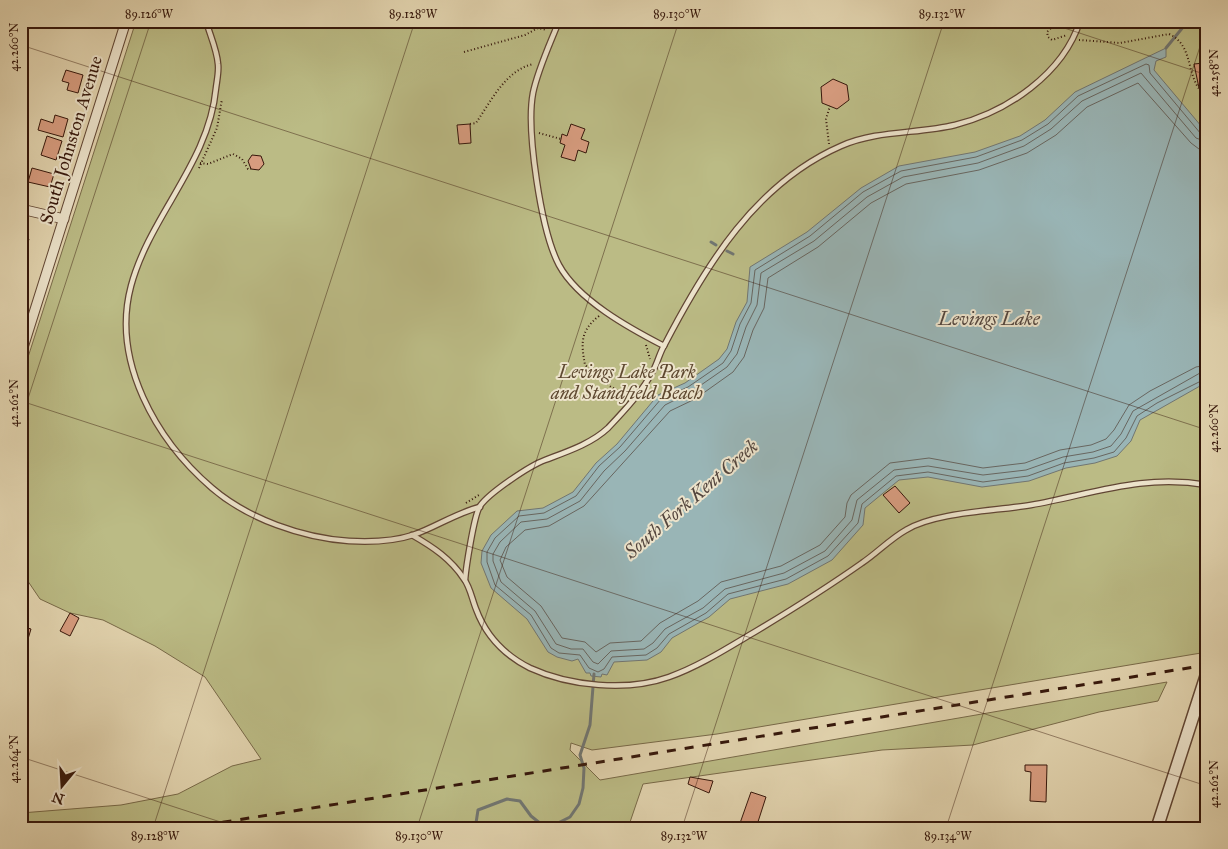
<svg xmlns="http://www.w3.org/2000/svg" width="1228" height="849" viewBox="0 0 1228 849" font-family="'IM FELL Great Primer',serif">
<rect width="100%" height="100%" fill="#e2d4af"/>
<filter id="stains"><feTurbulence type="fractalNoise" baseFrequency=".004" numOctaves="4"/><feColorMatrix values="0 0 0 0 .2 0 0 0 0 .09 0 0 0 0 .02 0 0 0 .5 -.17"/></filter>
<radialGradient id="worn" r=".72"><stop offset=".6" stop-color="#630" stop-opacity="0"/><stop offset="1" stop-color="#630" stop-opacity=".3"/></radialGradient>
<!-- green -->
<polygon fill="#bbbb85" stroke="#786948" points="136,21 1207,21 1207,652 717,734 592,750 571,743 570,750 600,780 1167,682 1158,701 1099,712 973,745 882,750 643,784 628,828 21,828 21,813 121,805 178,794 232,766 261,759 205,677 155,646 103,620 70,613 40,599 21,571 21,379"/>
<!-- water -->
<polygon fill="#99b5b6" stroke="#717672" points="1166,48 1166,57 1156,61 1154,70 1207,133 1207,382 1140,420 1131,441 1117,456 1095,463 1066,468 1029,481 982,487 928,477 899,480 865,508 863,525 832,560 788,584 730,599 709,617 672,638 661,652 647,660 614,662 607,675 602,674 601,677 591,676 590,673 586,673 578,659 572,661 557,657 548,652 527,619 491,588 481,563 482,551 491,535 517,511 543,508 573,492 596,463 617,444 658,395 685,383 719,359 727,349 736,322 747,302 750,267 807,232 861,188 899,166 975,152 1020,136 1045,120 1075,92"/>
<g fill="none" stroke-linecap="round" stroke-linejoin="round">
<!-- shore -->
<g stroke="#686660" stroke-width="1">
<polyline points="1207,136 1201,134 1150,73 1149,65 1146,64 1078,96 1048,124 1022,140 976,157 901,171 863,192 810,236 755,270 751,303 740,324 731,351 723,363 688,387 661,399 620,447 599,466 576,496 544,513 519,516 495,538 487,552 487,562 495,585 531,615 551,648 559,653 580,655 589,668 598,672 604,669 612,657 646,655 657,648 669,634 706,613 728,594 786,579 828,556 858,523 862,504 896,476 928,472 983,482 1028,476 1064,463 1094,458 1114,452 1126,438 1137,416 1157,403 1207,378"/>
<polyline points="1207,142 1196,138 1141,73 1082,101 1051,129 1024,146 978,163 903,177 867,197 814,241 761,273 757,305 746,327 737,354 727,367 691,392 665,405 625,451 604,471 580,501 547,519 521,522 500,542 493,554 493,561 501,582 535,611 556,644 571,649 583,649 593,662 598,664 611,651 644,649 653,643 665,629 703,608 725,589 784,573 825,551 852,520 857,500 894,470 928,466 983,475 1026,470 1063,457 1093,452 1111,446 1121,434 1133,411 1200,373 1207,372"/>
<polyline points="1207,150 1199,149 1191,143 1138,83 1087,107 1056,135 1027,153 979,170 906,184 871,203 818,247 768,278 764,308 753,330 744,357 733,372 695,399 670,411 584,506 549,526 525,530 506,547 500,560 507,577 541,606 562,638 585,642 596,652 610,643 641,641 660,623 698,601 721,582 781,566 820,545 845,517 847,503 851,495 890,463 929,458 983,468 1025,463 1060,450 1091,445 1106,439 1114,430 1129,405 1150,391 1196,367 1207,365"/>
</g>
<!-- stream -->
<g stroke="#717672" stroke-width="3">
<polyline points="1166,48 1188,21"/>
<polyline points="711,242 716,245"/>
<polyline points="727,251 733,254"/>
<polyline points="478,828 476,823 478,810 507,799 520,801 531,816 541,824 552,826 570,817 579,804 583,788 584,768 580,755 590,725 594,674"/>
</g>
</g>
<!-- building -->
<g fill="#d79c7f" stroke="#36170b">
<polygon points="1204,63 1207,68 1207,90 1199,88 1194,64"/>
<polygon points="66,70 83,75 78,93 67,90 69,83 62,81"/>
<polygon points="833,79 847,85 849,100 837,109 822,103 821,87"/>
<polygon points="55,115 68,119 63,137 38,130 41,119 53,123"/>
<polygon points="470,124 471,143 459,144 457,125"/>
<polygon points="571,124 585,129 581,139 589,142 586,153 578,150 575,161 561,157 565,145 560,143 561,139 562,134 567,136"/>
<polygon points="47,136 62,141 56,160 41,155"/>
<polygon points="252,155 261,156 264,164 259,170 251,169 248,161"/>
<polygon points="21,165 28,166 26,178 21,177"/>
<polygon points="32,168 54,174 50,187 28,182"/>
<polygon points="21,237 29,239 23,259 21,258"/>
<polygon points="895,486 910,503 899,513 883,495"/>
<polygon points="70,613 79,618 70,636 60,631"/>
<polygon points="21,626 31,629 28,639 21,637"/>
<polygon points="1025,765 1047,765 1046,802 1030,801 1031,772 1025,771"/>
<polygon points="690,777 713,781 709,793 688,784"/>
<polygon points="751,792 766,797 756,828 729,828 731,823 739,826"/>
</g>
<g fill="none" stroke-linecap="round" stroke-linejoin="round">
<!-- service casing -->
<g stroke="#614634" stroke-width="7">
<g id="service">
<path d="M206 21C210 35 217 50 218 64 219 71 217 80 216 88 209 163 150 215 131 286 111 361 156 440 212 488 248 519 303 538 349 541 368 542 395 541 413 535 436 527 456 513 480 507"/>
<path d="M559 21C550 44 538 69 533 93 526 130 541 231 559 265 578 300 629 328 664 346"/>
<path d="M412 535C433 547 451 559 464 579 470 587 472 599 476 609 486 636 504 655 530 668 569 686 627 692 669 677 700 666 729 647 758 630 793 609 828 587 862 563 877 553 890 539 906 530 935 512 996 511 1031 505 1093 494 1142 474 1207 485"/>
<path d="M465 580C466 568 474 515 480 506 489 493 529 466 545 460 566 452 591 444 608 428 625 410 643 391 654 369 658 361 660 352 665 344 706 265 756 183 841 146 877 130 918 134 955 125 1007 112 1063 74 1080 21"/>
</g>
</g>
<!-- minor casing -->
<g stroke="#614634" stroke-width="11">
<g id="minor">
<polyline points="21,209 64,219"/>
<polyline points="21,354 126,21"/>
</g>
</g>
<!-- tertiary casing -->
<g stroke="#614634" stroke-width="14">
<polyline id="tertiary" points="1157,828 1207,673"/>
</g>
<!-- path -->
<g stroke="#36170b" stroke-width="2" stroke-dasharray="1 2.5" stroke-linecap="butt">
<polyline points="1058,21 1047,32 1048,37 1052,40 1067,35"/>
<path d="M1079 40 1120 43 1169 34C1193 45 1186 72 1200 90L1207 91"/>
<polyline points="464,52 525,35 538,28 547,30"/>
<path d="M470 124 476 123C491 101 506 70 533 64"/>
<polyline points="539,133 561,139"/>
<polyline points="829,144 826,119 830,106"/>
<polyline points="200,163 208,164 233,154 242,159 248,169 251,169"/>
<polyline points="199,168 217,128 222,99"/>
<path d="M599 316C580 331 581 343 585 365L611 387 627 395"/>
<polyline points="646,345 650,359"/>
<polyline points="466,503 479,495"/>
</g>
<!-- service -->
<use href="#service" stroke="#ece3cb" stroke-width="4.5"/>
<!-- minor -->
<use href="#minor" stroke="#ece3cb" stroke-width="9"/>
<!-- tertiary -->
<use href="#tertiary" stroke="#ece3cb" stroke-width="11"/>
<!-- rail -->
<polyline stroke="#36170b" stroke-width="3" stroke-dasharray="9 9" stroke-linecap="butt" points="187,828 1207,665"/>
</g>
<!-- ticks -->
<path fill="none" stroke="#36170b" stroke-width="1" stroke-opacity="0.45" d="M1043 21 1207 75M21 45 1207 430M21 401 1207 786M21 420 151 21M21 757 239 828M153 828 415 21M417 828 679 21M682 828 944 21M946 828 1207 25"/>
<g text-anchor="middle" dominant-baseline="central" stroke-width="4" stroke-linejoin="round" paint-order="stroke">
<!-- street labels -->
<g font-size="18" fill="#36170b" stroke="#ece3cb">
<text transform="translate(71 140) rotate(-73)">South Johnston Avenue</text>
</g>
<!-- park labels -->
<g font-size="18" font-style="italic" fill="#5e4830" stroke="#ece3cb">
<text x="627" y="372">Levings Lake Park<tspan x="627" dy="21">and Standfield Beach</tspan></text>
</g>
<!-- water labels -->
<g font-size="19" font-style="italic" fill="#54463e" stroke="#ece3cb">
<text x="989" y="318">Levings Lake</text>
<text transform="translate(691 499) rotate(-41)">South Fork Kent Creek</text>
</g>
</g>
<!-- margin -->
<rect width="1228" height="849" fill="none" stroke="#e2d4af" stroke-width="55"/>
<!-- north arrow -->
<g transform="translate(62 786) rotate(198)" stroke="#ece3cb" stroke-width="4" paint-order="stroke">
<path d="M0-4L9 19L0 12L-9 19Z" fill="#36170b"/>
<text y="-8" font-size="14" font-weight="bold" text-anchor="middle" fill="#36170b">N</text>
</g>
<rect x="28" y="28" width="1172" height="794" fill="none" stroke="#36170b" stroke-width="2"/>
<g font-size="12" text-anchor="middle" fill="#36170b">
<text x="149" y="18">89.126°W</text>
<text x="413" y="18">89.128°W</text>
<text x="677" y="18">89.130°W</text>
<text x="942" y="18">89.132°W</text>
<text transform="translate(14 47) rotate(-90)" y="4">42.260°N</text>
<text transform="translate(1214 73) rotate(-90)" y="4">42.258°N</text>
<text transform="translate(14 403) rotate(-90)" y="4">42.262°N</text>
<text transform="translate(1214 428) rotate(-90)" y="4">42.260°N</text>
<text transform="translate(14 759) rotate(-90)" y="4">42.264°N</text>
<text transform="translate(1214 784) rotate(-90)" y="4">42.262°N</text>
<text x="155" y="840">89.128°W</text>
<text x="419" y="840">89.130°W</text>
<text x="684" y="840">89.132°W</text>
<text x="948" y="840">89.134°W</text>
</g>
<rect width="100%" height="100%" filter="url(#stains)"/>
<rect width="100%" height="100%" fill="url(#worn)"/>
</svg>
